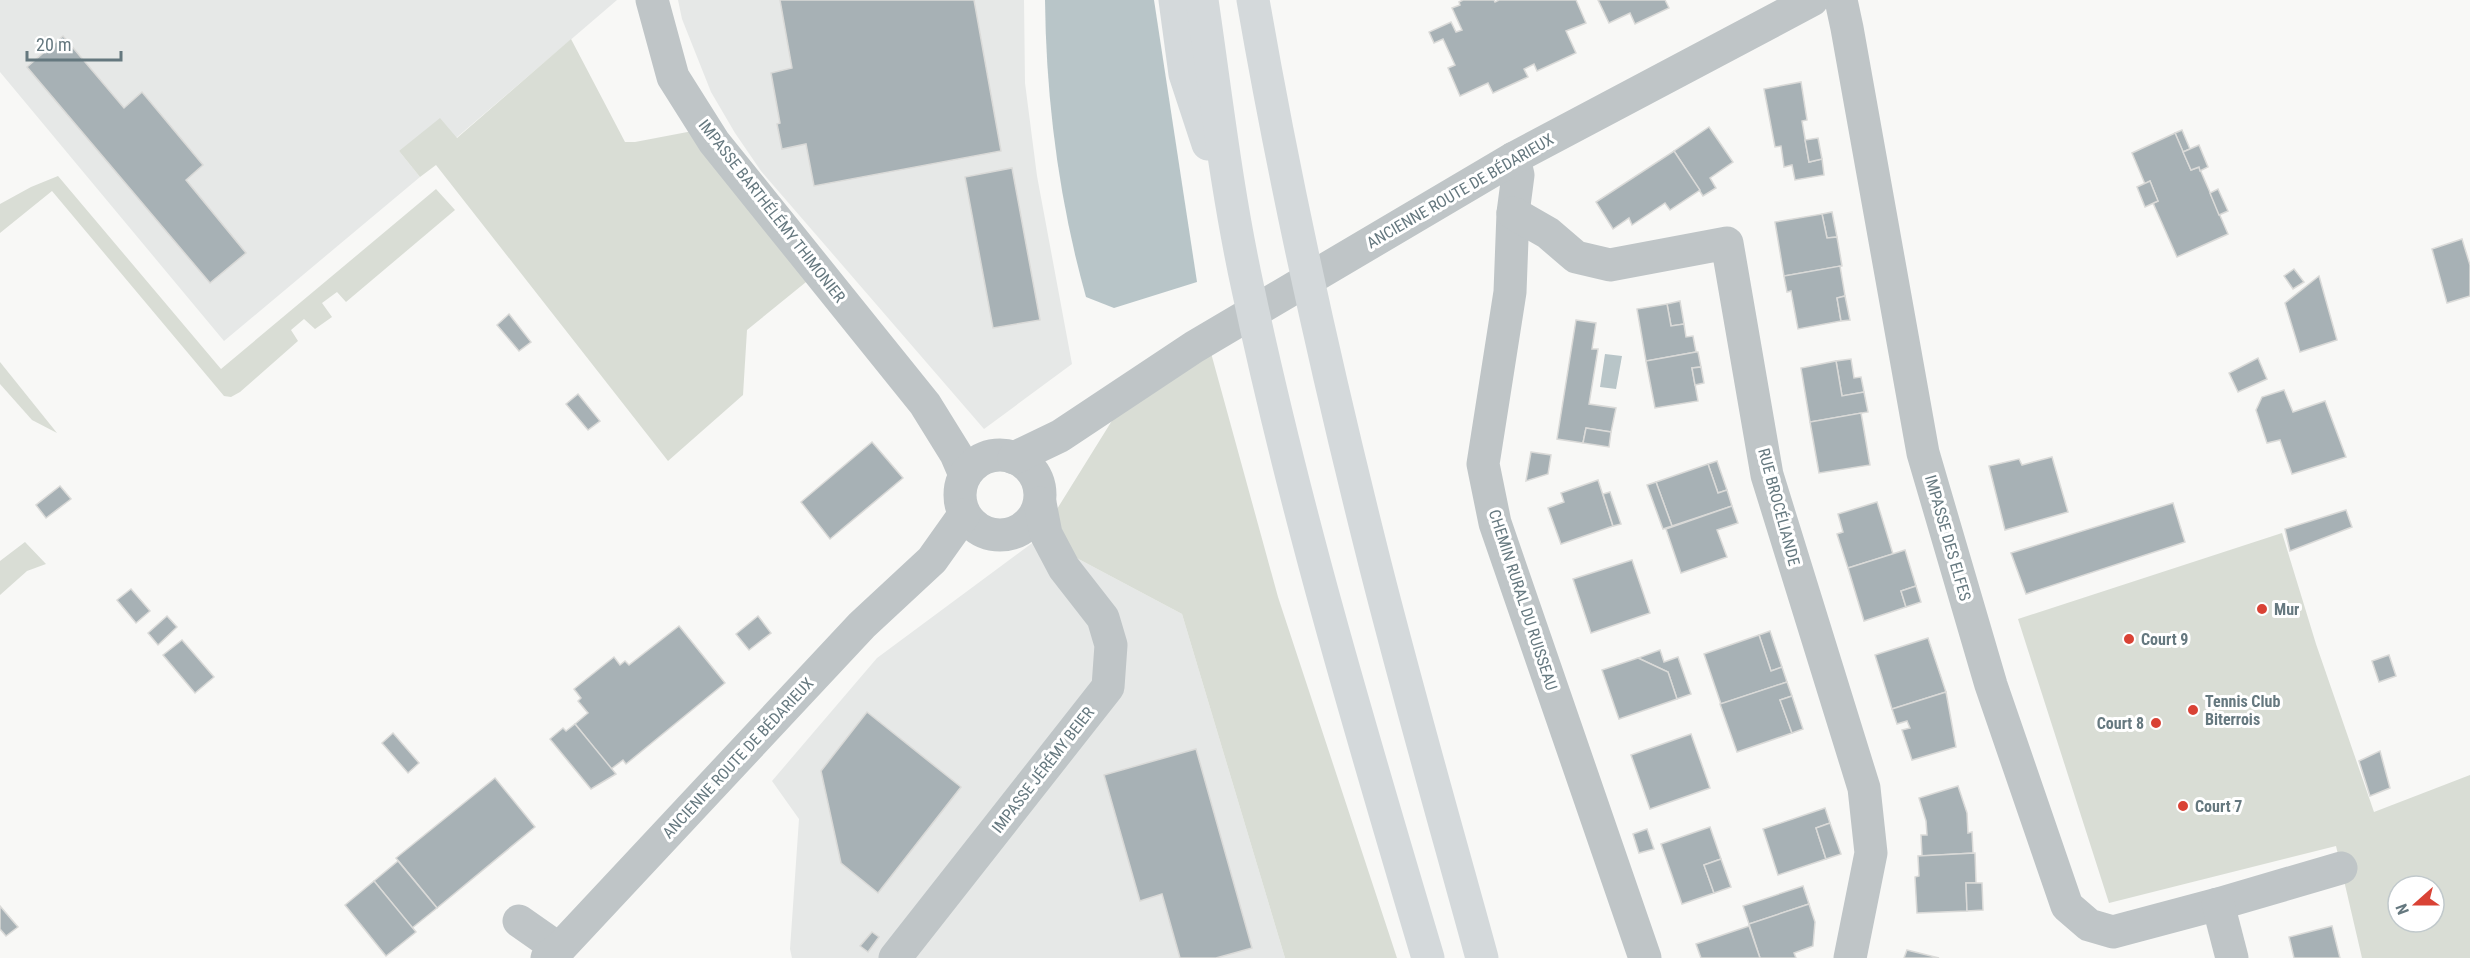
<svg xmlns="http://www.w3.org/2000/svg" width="2470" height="958" viewBox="0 0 2470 958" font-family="'Roboto Condensed',sans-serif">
<rect width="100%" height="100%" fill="#f8f8f6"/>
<!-- built -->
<g fill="#e6e8e7">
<polygon points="0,0 617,0 456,138 399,151 420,177 224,341 0,72"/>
<polygon points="678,0 1024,0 1025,83 1037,176 1072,364 984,429 761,171 735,133 711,92 682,19"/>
<polygon points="1039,538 1182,614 1285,958 792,958 790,949 799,819 772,781 877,658"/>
</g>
<!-- green -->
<g fill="#d9ddd5" fill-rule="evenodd">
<polygon points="571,39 625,142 635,142 698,130 811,278 747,330 743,395 668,461 436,165 420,177 399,151 440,118 457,138"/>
<polygon points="58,176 221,369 436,189 455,210 346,302 337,292 322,303 332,317 315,329 304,319 291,330 298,341 240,392 231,397 224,396 52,191 0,233 0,204 31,187"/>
<polygon points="1211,353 1278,597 1397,958 1285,958 1182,614 1039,538 1113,419"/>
<polygon points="0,362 57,433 32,420 0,384"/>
<path d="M2282 533 2316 644 2374 812 2470 775V958H2362L2336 846 2109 903 2018 619ZM2398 886H2434V922H2398Z"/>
<polygon points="25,542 46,564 27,571 0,595 0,561"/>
</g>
<!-- water -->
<g fill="#b8c5c8">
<path d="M1045 0H1154L1197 282 1114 308 1086 297C1059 201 1046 100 1045 0Z"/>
<polygon points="1605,354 1622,356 1616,389 1600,387"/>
</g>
<!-- building -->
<g fill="#a7b1b5" stroke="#dadad8" stroke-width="1.5">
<polygon points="780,0 974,0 1001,151 814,186 806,144 782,149 777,124 780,123 771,73 792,68"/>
<polygon points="1463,0 1494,0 1495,2 1499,0 1576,0 1586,23 1566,31 1576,53 1537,71 1534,64 1524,69 1528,77 1493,93 1488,83 1460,96 1448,68 1455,65 1443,39 1434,43 1429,32 1451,22 1456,32 1462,30 1452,8 1460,5 1459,2"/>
<polygon points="1598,0 1665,0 1669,8 1635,24 1630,13 1609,23"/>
<polygon points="63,36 124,108 142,92 203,165 186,180 246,253 210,283 27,67"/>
<polygon points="1801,82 1807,120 1802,121 1809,162 1822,159 1824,175 1795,180 1792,165 1784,167 1781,146 1775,147 1764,89"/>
<polygon points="1709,127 1733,162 1710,178 1716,188 1703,196 1674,151"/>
<polygon points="2182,130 2190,149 2183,152 2175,133"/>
<polygon points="2175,133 2191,170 2199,167 2228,234 2177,257 2153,203 2158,201 2150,181 2145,184 2132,153"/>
<polygon points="1818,138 1822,159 1809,162 1805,140"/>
<polygon points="2199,145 2208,167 2200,171 2199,167 2191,170 2183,152"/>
<polygon points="1674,151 1700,190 1670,210 1665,203 1632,225 1629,218 1613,229 1596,202"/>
<polygon points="1012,168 1040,320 993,328 965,177"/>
<polygon points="2150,181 2158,201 2145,207 2137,187"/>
<polygon points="2218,189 2228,211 2219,215 2210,193"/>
<polygon points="1832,212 1837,237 1827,238 1822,214"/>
<polygon points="1822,214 1827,238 1837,237 1842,266 1784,276 1775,222"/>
<polygon points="2462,239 2470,265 2470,296 2447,303 2432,249"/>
<polygon points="1840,266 1845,296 1837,298 1841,321 1798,329 1791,291 1787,292 1784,276"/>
<polygon points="2294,269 2304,282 2293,289 2284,276"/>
<polygon points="2319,276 2337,340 2300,352 2285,303"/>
<polygon points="1845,296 1850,320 1841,321 1837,298"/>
<polygon points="1680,301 1684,324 1671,326 1667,304"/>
<polygon points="1667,304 1671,326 1684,324 1686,337 1693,336 1696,352 1646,361 1637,309"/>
<polygon points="509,314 531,342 519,351 497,325"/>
<polygon points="1576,320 1596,323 1592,349 1598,349 1589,404 1616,408 1611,432 1586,428 1583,443 1557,439"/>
<polygon points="1696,352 1698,352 1701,367 1692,368 1698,401 1655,408 1646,361"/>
<polygon points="2258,358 2267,379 2238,392 2229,373"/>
<polygon points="1851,359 1854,378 1861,377 1864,392 1842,396 1836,361"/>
<polygon points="1836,361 1842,396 1864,392 1868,412 1810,422 1801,368"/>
<polygon points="1701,367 1704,383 1695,385 1692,368"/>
<polygon points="2284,390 2293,412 2325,401 2346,457 2292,474 2280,440 2267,443 2256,410 2262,397"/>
<polygon points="578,394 600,421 588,430 566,404"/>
<polygon points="1861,413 1870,465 1819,473 1810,422"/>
<polygon points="1586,428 1611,432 1609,447 1583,443"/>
<polygon points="872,442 903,478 830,539 801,502"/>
<polygon points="1531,452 1551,455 1548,474 1526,481"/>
<polygon points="2052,457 2068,512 2005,530 1989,466 2019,459 2022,465"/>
<polygon points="1717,461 1727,490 1718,493 1708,464"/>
<polygon points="1708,464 1718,493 1727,490 1732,506 1672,526 1656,482"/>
<polygon points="1598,480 1613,526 1561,544 1548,508 1564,502 1561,493"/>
<polygon points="1656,482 1672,526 1663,529 1647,485"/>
<polygon points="60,486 71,499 46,518 36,505"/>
<polygon points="1610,492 1621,524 1613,526 1603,494"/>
<polygon points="1877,502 1893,554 1848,568 1837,534 1843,532 1838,514"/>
<polygon points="2173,503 2185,542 2026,594 2011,553"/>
<polygon points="1732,506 1738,523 1717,530 1727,557 1681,573 1666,529"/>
<polygon points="2346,510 2352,527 2290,551 2285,529"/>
<polygon points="1905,550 1916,586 1901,591 1906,607 1864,621 1848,568"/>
<polygon points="1632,560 1650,613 1591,633 1573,579"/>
<polygon points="1916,586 1921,602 1906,607 1901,591"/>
<polygon points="131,589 150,611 136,623 117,600"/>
<polygon points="167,616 177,627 158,645 148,633"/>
<polygon points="758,616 771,633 749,650 736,634"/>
<polygon points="679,626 725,683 626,764 623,760 611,769 575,724 588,713 578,701 581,698 574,689 614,657 620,665 625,661 629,665"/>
<polygon points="1770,631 1782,667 1771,671 1759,635"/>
<polygon points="1759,635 1771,671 1782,667 1787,682 1721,704 1704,654"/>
<polygon points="1928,638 1946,692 1892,709 1875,655"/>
<polygon points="182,640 214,677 195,693 163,655"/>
<polygon points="1660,650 1664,662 1678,657 1691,694 1677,699 1668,672 1638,658"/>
<polygon points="2389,655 2396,676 2379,682 2372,661"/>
<polygon points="1638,658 1668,672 1677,699 1619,719 1602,670"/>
<polygon points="1787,682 1792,696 1780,700 1792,733 1737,752 1720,704"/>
<polygon points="1946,692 1956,747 1912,760 1902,730 1910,728 1907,721 1897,724 1892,709"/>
<polygon points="1792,696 1803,729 1792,733 1780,700"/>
<polygon points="867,712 961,787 878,893 841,863 821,771"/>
<polygon points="575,724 616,774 591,789 550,739 563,728 566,731"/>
<polygon points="393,733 419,763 408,773 382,743"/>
<polygon points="1691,734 1710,788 1650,809 1631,755"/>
<polygon points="1196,749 1252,948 1216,958 1180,958 1162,894 1140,901 1104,775"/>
<polygon points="2380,751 2390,788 2370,796 2359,761"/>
<polygon points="495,778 535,827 437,908 396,858"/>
<polygon points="1958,786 1967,813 1968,833 1972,832 1973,853 1922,856 1921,835 1927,835 1926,821 1919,798"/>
<polygon points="1825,808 1830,823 1816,828 1826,859 1778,875 1763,829"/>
<polygon points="1830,823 1841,854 1826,859 1816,828"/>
<polygon points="1710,827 1721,859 1704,865 1714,893 1682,904 1661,844"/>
<polygon points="1647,829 1654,849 1639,853 1633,834"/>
<polygon points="1975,853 1976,883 1966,883 1967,911 1917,913 1915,877 1919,876 1918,856"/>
<polygon points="1721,859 1731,887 1714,893 1704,865"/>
<polygon points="398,861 437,908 412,928 374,881"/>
<polygon points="374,881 416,932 386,956 345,905"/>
<polygon points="1966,883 1982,883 1983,910 1967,911"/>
<polygon points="1803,886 1809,904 1749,924 1743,906"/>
<polygon points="1809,904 1815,922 1813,946 1794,953 1796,958 1760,958 1749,924"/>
<polygon points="0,906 18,927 6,936 0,929"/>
<polygon points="1749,926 1760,958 1701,958 1696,944"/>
<polygon points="2332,926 2340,958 2294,958 2289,937"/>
<polygon points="872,932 879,937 868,952 860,946"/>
<polygon points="1907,950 1939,958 1904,958"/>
</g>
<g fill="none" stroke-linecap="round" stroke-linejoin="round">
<!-- minor -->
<g stroke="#bfc5c7" stroke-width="33">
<polyline points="652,0 673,77 714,142 925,404 956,454 965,475"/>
<polyline points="1841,0 1847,28 1923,453 1991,685 2067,906 2089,925 2113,932 2218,904 2341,868"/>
<polyline points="1514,158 1518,175 1513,213 1510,292 1483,464 1495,523 1645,958"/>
<polyline points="1513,213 1548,233 1576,257 1610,265 1727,243 1767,475 1864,788 1871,853 1850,958"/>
<circle cx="1000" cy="495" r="40"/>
<polyline points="1014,458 1060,436 1194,347 1514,158 1812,0"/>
<polyline points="2218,904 2232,958"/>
<polyline points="519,921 559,949"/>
<polyline points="547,958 559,949 862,625 932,560 964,515"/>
<polyline points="895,958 1108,687 1111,645 1103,618 1064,568 1046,534 1040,503"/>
</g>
<!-- trunk -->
<g stroke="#d4d9db" stroke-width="33">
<polyline points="1175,0 1185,74 1208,144"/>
<path d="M1202 0C1216 96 1227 193 1248 289 1296 515 1362 736 1428 958"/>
<path d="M1253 0C1285 185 1326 369 1372 552 1406 688 1445 823 1482 958"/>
</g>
</g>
<!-- markers -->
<g fill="#d94235" stroke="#fff" stroke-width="2">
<circle cx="2262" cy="609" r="6"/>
<circle cx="2129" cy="639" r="6"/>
<circle cx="2193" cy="710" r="6"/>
<circle cx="2156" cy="723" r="6"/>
<circle cx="2183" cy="806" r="6"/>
</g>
<g text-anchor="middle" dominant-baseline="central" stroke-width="6" stroke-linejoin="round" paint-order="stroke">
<!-- street labels -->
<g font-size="16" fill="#65787f" stroke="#fff">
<text transform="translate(1460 191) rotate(-30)">ANCIENNE ROUTE DE BÉDARIEUX</text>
<text transform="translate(772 211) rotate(52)">IMPASSE BARTHÉLÉMY THIMONIER</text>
<text transform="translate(1779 507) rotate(75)">RUE BROCÉLIANDE</text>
<text transform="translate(1948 538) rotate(74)">IMPASSE DES ELFES</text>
<text transform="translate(1523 600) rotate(72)">CHEMIN RURAL DU RUISSEAU</text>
<text transform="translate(738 758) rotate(-47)">ANCIENNE ROUTE DE BÉDARIEUX</text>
<text transform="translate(1043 770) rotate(-52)">IMPASSE JÉRÉMY BEIER</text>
</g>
<!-- poi labels -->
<g font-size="16" font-weight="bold" fill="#65787f" stroke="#fff" text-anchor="start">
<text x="2274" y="609">Mur</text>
<text x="2141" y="639">Court 9</text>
<text x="2205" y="701">Tennis Club<tspan x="2205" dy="18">Biterrois</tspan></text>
<text x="2144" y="723" text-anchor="end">Court 8</text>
<text x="2195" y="806">Court 7</text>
</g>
</g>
<!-- north arrow -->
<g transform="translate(2416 904) rotate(249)"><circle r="28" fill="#ffffff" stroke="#c1c9cc" stroke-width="1.5"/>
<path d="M0-4.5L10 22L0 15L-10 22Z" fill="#d94235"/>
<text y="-9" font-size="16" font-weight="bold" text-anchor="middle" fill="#65787f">N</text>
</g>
<!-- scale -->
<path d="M27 51v9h94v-9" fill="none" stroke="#65787f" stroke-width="3"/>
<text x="36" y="51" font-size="18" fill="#65787f" stroke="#ffffff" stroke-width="4.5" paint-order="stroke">20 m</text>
</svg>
